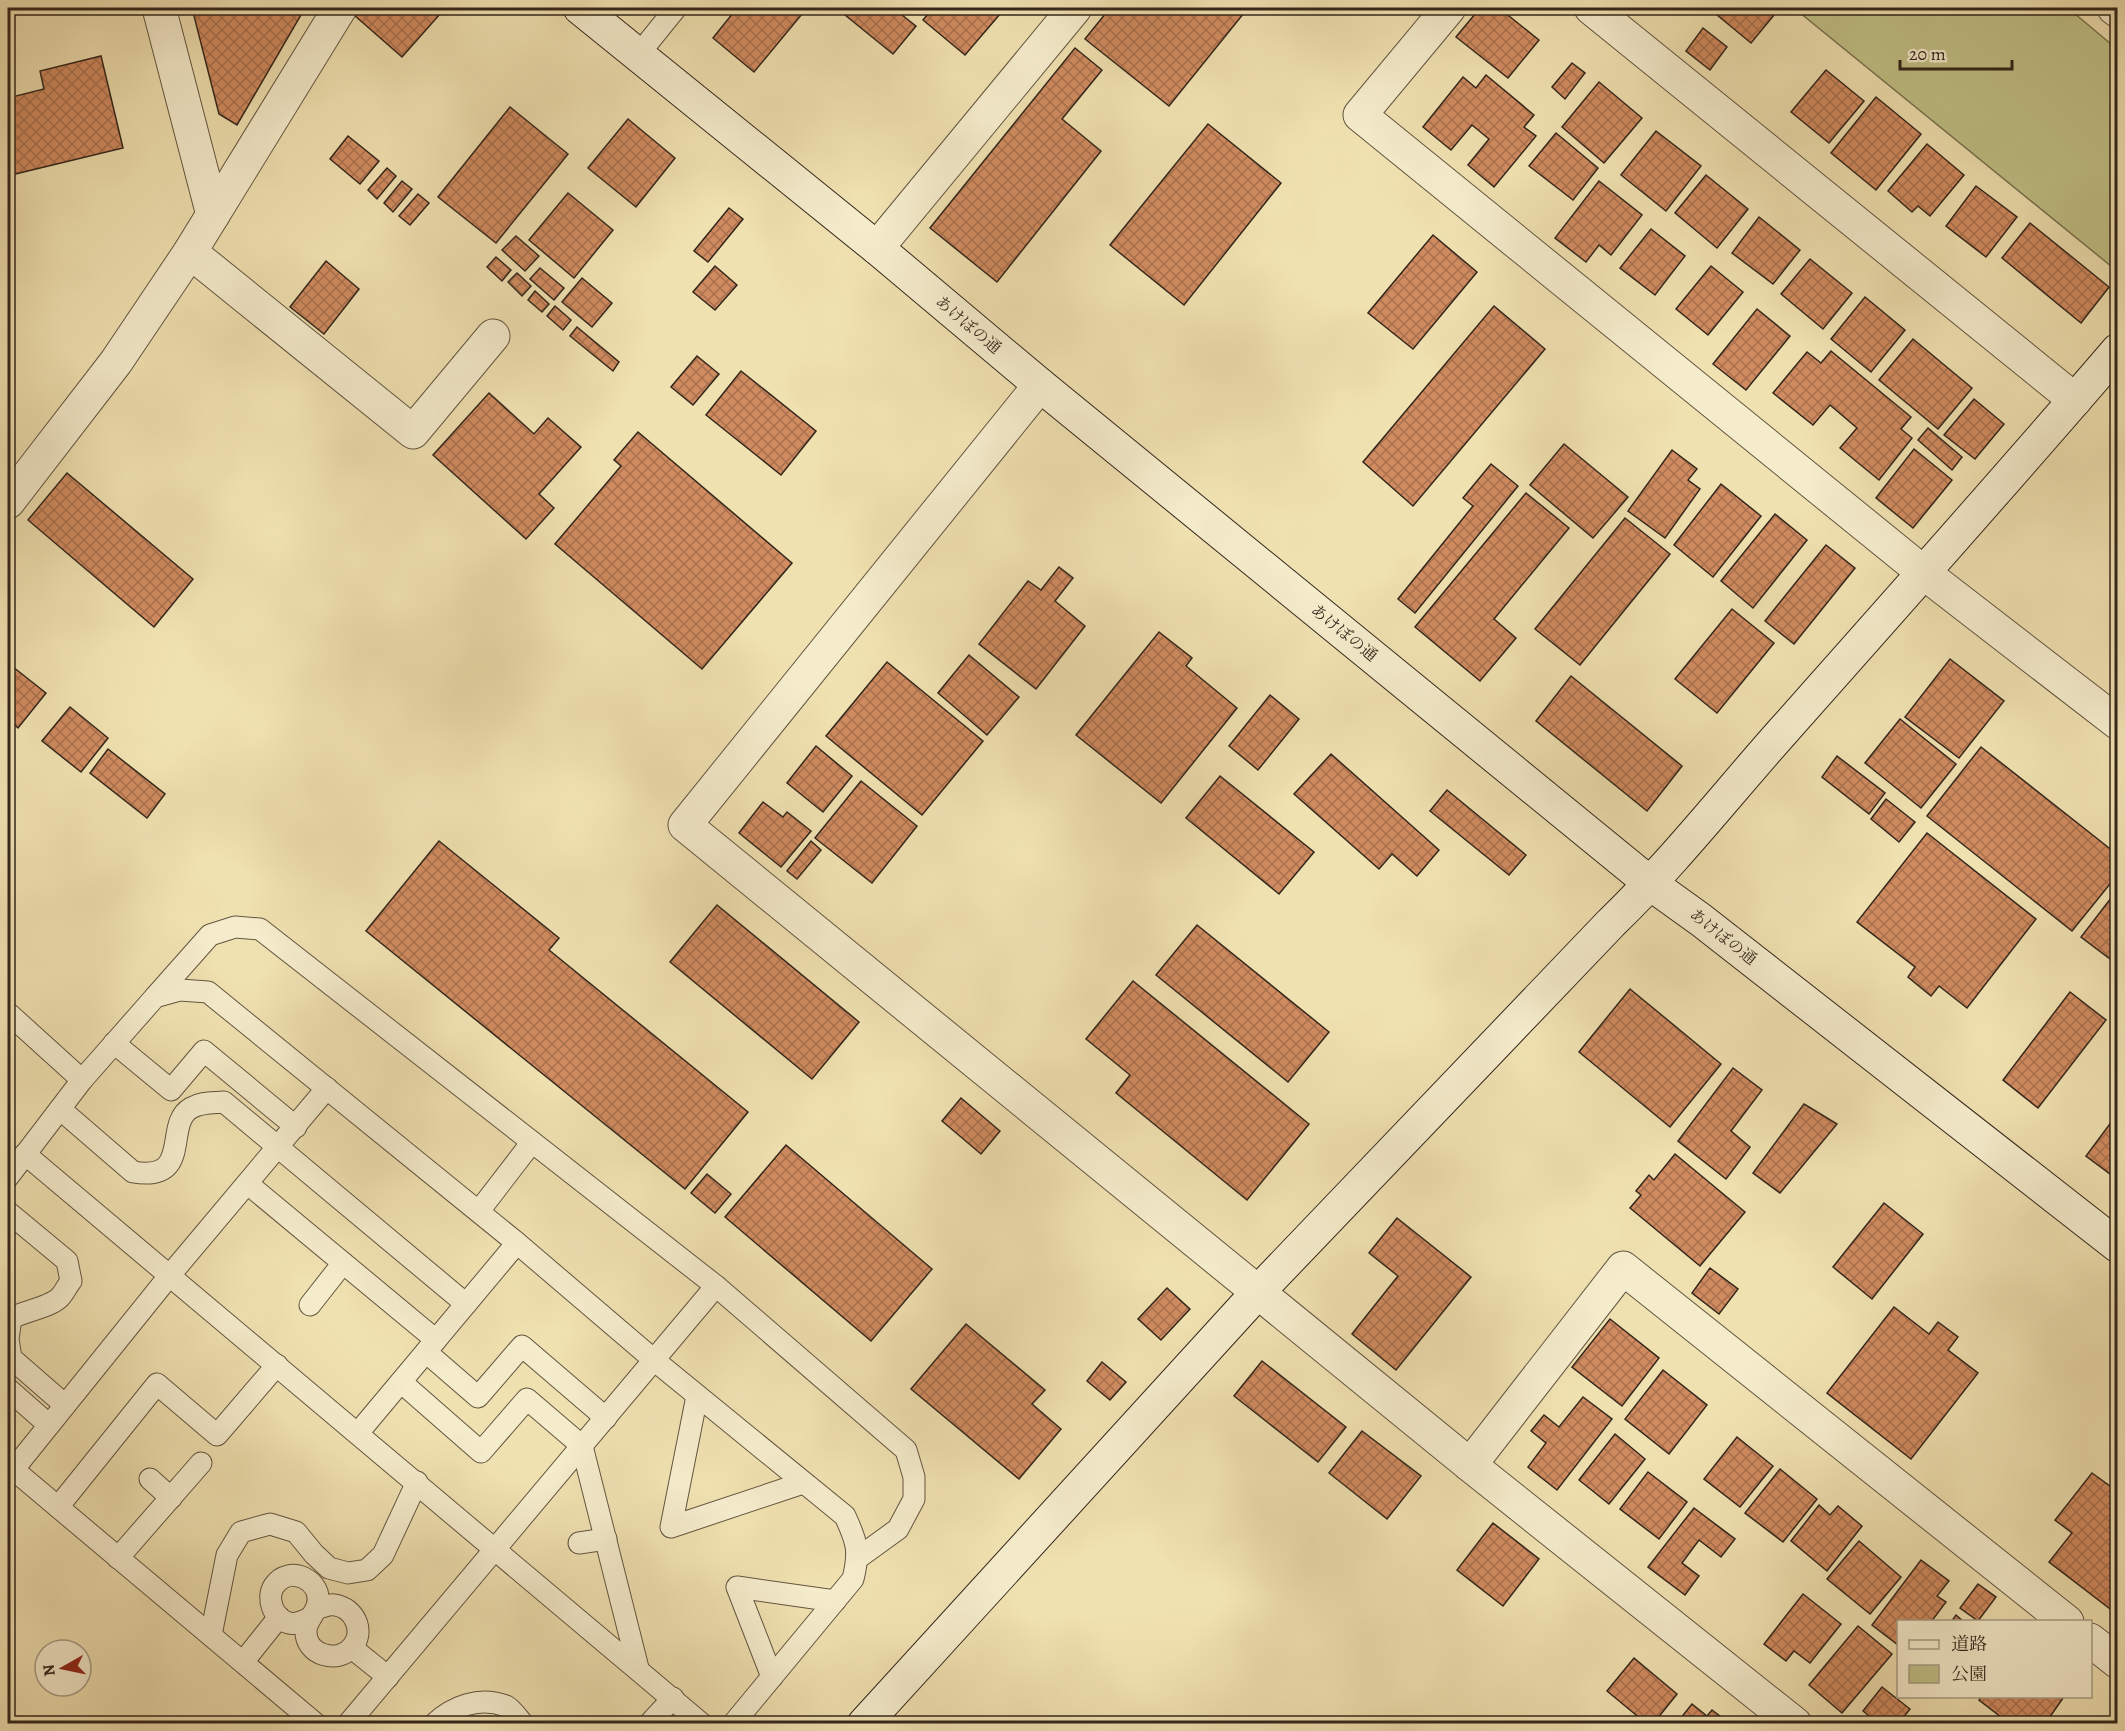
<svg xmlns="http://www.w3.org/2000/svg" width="2125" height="1731" viewBox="0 0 2125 1731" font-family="Alegreya,'Noto Serif JP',serif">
<defs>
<pattern id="building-cross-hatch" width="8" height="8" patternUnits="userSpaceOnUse" patternTransform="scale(1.5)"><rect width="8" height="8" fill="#d08b60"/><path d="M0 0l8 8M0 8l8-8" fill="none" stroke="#a9714e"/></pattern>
</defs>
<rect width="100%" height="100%" fill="#f0e1b1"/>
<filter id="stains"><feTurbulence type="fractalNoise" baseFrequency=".00333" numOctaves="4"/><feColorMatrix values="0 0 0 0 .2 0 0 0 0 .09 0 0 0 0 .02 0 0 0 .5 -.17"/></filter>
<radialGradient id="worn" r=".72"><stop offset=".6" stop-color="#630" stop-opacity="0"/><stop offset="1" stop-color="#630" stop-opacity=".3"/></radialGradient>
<!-- green -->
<polygon fill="#c0c187" stroke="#7a7451" stroke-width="1.5" points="1794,8 2068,8 2117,49 2117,271"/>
<!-- building -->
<g fill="url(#building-cross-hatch)" stroke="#33261b" stroke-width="1.5">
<polygon points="201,8 305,8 237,125 219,114 193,12"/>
<polygon points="361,8 434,8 440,14 402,57 354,15"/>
<polygon points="737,8 807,8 754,72 713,38"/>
<polygon points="842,8 893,8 916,26 893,54 839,10"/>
<polygon points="933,8 993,8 1000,14 965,55 923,20"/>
<polygon points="1110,8 1248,8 1169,106 1085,39"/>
<polygon points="1480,8 1499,8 1539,40 1508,78 1456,37"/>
<polygon points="1723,8 1778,8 1779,9 1751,43 1717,15"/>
<polygon points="1703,28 1727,47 1710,70 1686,51"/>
<polygon points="1075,48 1102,70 1062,119 1101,151 997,282 930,228"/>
<polygon points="101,56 123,148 11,175 8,160 8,98 44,89 40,71"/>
<polygon points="1572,63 1585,73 1565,99 1552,87"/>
<polygon points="1826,70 1864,101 1829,143 1791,112"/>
<polygon points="1486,75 1534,115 1524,127 1536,136 1494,187 1468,165 1489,139 1472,125 1451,150 1423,127 1463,77 1476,88"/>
<polygon points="1599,82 1642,118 1604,163 1562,127"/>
<polygon points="1876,97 1921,134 1876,190 1831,153"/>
<polygon points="510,107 568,154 496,243 438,197"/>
<polygon points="628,119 675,158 636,207 588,168"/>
<polygon points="1208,124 1281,183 1184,305 1110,245"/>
<polygon points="1656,131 1701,166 1666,211 1621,175"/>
<polygon points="1556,133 1598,168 1573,200 1529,166"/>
<polygon points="348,136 379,161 360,184 330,159"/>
<polygon points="1927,144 1964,175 1930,216 1918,206 1912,212 1888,191"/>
<polygon points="387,168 396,176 377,199 368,190"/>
<polygon points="1706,175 1748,209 1717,248 1675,213"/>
<polygon points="402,181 412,189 393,212 384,203"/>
<polygon points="1599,181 1642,215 1611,255 1599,245 1586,262 1555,238"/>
<polygon points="1976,186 2017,217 1986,257 1946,226"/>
<polygon points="568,193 613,230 574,278 529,240"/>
<polygon points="418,194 429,203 410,225 399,216"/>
<polygon points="729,208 743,219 708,262 694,251"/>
<polygon points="1759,217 1800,250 1773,284 1732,253"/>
<polygon points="2030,223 2109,287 2081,323 2002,258"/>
<polygon points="1651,229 1685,256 1655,295 1620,268"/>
<polygon points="1433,235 1477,272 1413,349 1368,313"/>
<polygon points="516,236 539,256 525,271 502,250"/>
<polygon points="496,257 511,270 502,281 487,267"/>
<polygon points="1810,259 1852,293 1823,329 1781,294"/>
<polygon points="326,261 359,289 324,334 290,307"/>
<polygon points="715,266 737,285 715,310 693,292"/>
<polygon points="1711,266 1743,292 1708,335 1676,309"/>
<polygon points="540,268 564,288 554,300 530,279"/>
<polygon points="517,273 531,286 522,296 508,282"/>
<polygon points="582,278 612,303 592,327 562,302"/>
<polygon points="535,291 549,304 542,312 528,300"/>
<polygon points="1865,297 1905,330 1871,372 1831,339"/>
<polygon points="555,306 571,320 563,330 547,316"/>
<polygon points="1494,306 1545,349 1413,506 1363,462"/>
<polygon points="1757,309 1790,336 1746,390 1713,364"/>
<polygon points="577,327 619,362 613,371 570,336"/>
<polygon points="1913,339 1972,388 1938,429 1879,380"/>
<polygon points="1831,351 1911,417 1901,429 1912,438 1879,480 1840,448 1857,428 1830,405 1813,425 1773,393 1807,352 1821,363"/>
<polygon points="697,356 719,374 693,405 671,387"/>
<polygon points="741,371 816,431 781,475 706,415"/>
<polygon points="489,393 534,434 548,418 581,447 539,494 554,508 526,539 433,455"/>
<polygon points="1974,399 2004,424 1975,459 1944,435"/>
<polygon points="1928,428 1962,457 1952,470 1918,440"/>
<polygon points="638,432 792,563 702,669 555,544 621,466 614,460"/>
<polygon points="1564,444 1628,497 1593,538 1530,485"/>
<polygon points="1914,449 1952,480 1913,528 1876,498"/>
<polygon points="1672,450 1697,469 1688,480 1700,489 1665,538 1628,511"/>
<polygon points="1491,464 1518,486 1415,613 1398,599 1473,506 1463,498"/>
<polygon points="67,473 193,579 154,627 28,520"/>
<polygon points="1721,484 1761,516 1713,577 1674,545"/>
<polygon points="1526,493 1569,528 1494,619 1516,638 1480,681 1415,627"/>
<polygon points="1775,514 1807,540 1753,608 1721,581"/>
<polygon points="1625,518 1670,554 1580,665 1535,629"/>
<polygon points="1826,545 1855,568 1794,644 1765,621"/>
<polygon points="1059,567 1073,578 1055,601 1085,626 1036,689 979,644 1028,581 1041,590"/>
<polygon points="1732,609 1774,643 1717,713 1675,679"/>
<polygon points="1159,632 1192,658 1186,666 1237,708 1161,803 1076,735"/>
<polygon points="969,655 1019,697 987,735 938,693"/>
<polygon points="1950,659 2004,701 1959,758 1905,717"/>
<polygon points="887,662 983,741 922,815 826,736"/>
<polygon points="8,663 46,693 18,728 8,719"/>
<polygon points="1571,676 1682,766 1647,811 1536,721"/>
<polygon points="1270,695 1299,719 1258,770 1229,746"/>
<polygon points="70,707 108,738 81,772 42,741"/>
<polygon points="1900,719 1956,764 1921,808 1865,763"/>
<polygon points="816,746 852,776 823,812 787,783"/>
<polygon points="1981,747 2118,855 2118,874 2072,931 1927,816"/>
<polygon points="108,749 165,794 147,818 90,773"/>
<polygon points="1331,754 1439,850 1417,876 1392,854 1379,869 1294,794"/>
<polygon points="1837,756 1885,793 1869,814 1822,777"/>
<polygon points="1220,776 1314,852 1279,894 1186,818"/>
<polygon points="861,781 917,826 872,883 815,838"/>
<polygon points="1447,790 1526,855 1509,875 1430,811"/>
<polygon points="8,794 14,799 8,808"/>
<polygon points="1886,799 1915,822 1899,842 1871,819"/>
<polygon points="763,802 783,817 787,812 811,831 781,867 739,833"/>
<polygon points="1927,833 2036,919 1967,1008 1939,986 1931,996 1908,977 1915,967 1857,922"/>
<polygon points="439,841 559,938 549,950 748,1112 685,1189 366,931"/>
<polygon points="811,841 821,850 797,879 787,871"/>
<polygon points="2118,889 2118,965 2081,937"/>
<polygon points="717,905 859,1022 812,1079 670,962"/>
<polygon points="1197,925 1329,1032 1288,1082 1156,975"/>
<polygon points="1133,981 1309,1124 1247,1200 1116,1093 1130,1075 1086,1039"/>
<polygon points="1630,989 1721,1064 1670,1127 1579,1052"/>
<polygon points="2070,992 2106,1020 2038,1108 2003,1080"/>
<polygon points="1733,1068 1762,1090 1731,1131 1750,1147 1726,1179 1678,1141"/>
<polygon points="961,1098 1000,1131 981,1154 942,1121"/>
<polygon points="1804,1104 1837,1124 1780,1193 1753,1173"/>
<polygon points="2118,1113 2118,1180 2086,1156"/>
<polygon points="786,1145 932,1269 871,1341 725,1217"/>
<polygon points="1675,1154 1745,1212 1700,1266 1630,1208 1641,1195 1636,1191 1649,1175 1654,1180"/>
<polygon points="707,1174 731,1194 715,1213 691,1193"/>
<polygon points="1884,1203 1923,1234 1872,1299 1833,1267"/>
<polygon points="1397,1218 1471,1277 1396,1370 1352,1334 1398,1276 1369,1253"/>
<polygon points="1710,1268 1738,1289 1719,1314 1692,1293"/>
<polygon points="1167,1288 1190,1309 1161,1340 1138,1319"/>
<polygon points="1894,1307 1929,1334 1938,1322 1958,1337 1948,1350 1978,1373 1911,1459 1827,1393"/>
<polygon points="1610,1319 1659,1358 1622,1406 1572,1367"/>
<polygon points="966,1324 1045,1390 1032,1404 1061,1429 1019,1479 911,1389"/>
<polygon points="1262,1361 1346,1427 1318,1462 1234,1396"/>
<polygon points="1102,1362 1126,1382 1110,1400 1087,1381"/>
<polygon points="1663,1370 1707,1405 1669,1454 1625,1419"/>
<polygon points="1583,1397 1612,1419 1557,1490 1528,1467 1546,1443 1531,1431 1544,1415 1559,1427"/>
<polygon points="1362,1431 1421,1476 1387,1519 1329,1473"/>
<polygon points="1615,1434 1645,1459 1609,1504 1579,1480"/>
<polygon points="1737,1437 1773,1466 1740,1507 1704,1479"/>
<polygon points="1780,1469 1817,1499 1783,1542 1745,1513"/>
<polygon points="1648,1472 1687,1502 1659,1539 1620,1509"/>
<polygon points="2092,1473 2118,1492 2118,1615 2049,1562 2072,1533 2055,1520"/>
<polygon points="1819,1505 1830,1515 1838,1506 1862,1526 1827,1571 1791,1541"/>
<polygon points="1694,1508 1735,1539 1721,1557 1699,1540 1682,1563 1699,1576 1685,1595 1648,1567"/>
<polygon points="1493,1523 1539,1559 1503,1606 1457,1570"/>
<polygon points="1859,1541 1901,1577 1870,1614 1827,1579"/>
<polygon points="1921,1560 1949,1581 1937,1596 1946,1602 1931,1622 1898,1622 1898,1645 1872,1625"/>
<polygon points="1978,1584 1996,1597 1978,1621 1960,1608"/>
<polygon points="1803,1594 1841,1624 1810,1663 1794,1651 1786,1661 1764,1644"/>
<polygon points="1956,1615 1964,1622 1951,1622"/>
<polygon points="1858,1626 1892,1654 1842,1713 1809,1685"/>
<polygon points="1634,1658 1677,1694 1653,1724 1647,1724 1607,1691"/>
<polygon points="1882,1687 1910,1709 1898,1724 1879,1724 1863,1711"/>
<polygon points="1982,1696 2061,1696 2063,1698 2045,1724 2010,1724 1979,1700"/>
<polygon points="1692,1704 1707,1716 1712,1710 1725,1720 1723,1724 1676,1724"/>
</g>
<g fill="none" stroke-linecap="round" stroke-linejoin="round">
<!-- lane casing -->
<g stroke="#625540" stroke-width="23">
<g id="lane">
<polyline points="638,55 676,8"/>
<polyline points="155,997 210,935 235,927 260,929 716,1286 906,1450 914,1477 914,1499 898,1529 858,1558"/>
<polyline points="8,1013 82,1080"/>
<polyline points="114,1043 171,1090 204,1051 296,1127"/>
<path d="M60 1109 133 1172C194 1182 163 1124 191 1108 201 1102 212 1103 224 1102L466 1304"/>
<polyline points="25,1154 702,1724"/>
<path d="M8 1177 82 1080 155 997 180 990 208 992 517 1243 654 1360 845 1516C857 1542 860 1551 853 1579L733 1724"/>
<polyline points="248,1184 436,1340"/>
<polyline points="479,1211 532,1142"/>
<path d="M8 1212 67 1261 71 1281C67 1286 64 1293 60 1297 51 1307 25 1311 11 1318L8 1339 11 1358 65 1405"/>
<polyline points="310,1305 343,1263"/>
<polyline points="426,1352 478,1397 522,1346 606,1418"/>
<polyline points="401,1382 481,1452 527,1399 582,1446 638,1668"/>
<polyline points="8,1389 49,1425"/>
<polyline points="697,1396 671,1527 803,1483"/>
<polyline points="358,1433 517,1243"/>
<polyline points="8,1465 316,1724"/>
<polyline points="13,1470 170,1275 327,1088"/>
<polyline points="150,1479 171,1498"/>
<polyline points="58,1507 157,1384 217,1435 277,1365"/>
<polyline points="579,1543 606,1539"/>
<polyline points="118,1558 201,1463"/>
<path d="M310 1618C303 1621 296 1625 289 1623 273 1619 266 1598 274 1586 289 1563 325 1581 317 1606 314 1615 306 1622 306 1631 305 1655 339 1665 353 1646 365 1630 354 1608 335 1605 329 1604 323 1607 317 1608"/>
<polyline points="211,1635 227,1555 241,1532 270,1524 296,1532 314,1554 329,1568 348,1573 367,1570 383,1555 417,1482"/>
<polyline points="352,1648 388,1677"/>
<polyline points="243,1662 279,1617"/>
<polyline points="772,1677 737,1587 835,1601"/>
<polyline points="348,1724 716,1286"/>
<path d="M434 1724C453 1706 480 1696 506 1706 512 1709 518 1718 523 1724"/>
<polyline points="649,1724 673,1698"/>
</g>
</g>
<!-- street casing -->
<g stroke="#625540" stroke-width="35">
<g id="street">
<polyline points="159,8 213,215"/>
<polyline points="1449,8 1360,115 1924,573 2118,723"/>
<polyline points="1591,8 2075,400"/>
<polyline points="2114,8 2118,11"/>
<polyline points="877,248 1075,8"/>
<polyline points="190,252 413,432 493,336"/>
<polyline points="1040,385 685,825 1470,1465 1795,1724"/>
<polyline points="8,502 116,362 190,252 340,8"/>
<polyline points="1470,1465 1623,1268 2067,1622"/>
<polyline points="2090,1640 2118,1662"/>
</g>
</g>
<!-- secondary casing -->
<g stroke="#33261b" stroke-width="35">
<g id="secondary">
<polyline points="580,8 877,248 1040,385 1651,884 1701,920 2118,1246"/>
<path d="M864 1724 1258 1292 1611 923C1673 863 1727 794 1784 730 1896 604 2008 478 2118 350"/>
</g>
</g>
<!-- lane -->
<use href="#lane" stroke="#f5eccc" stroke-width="21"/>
<!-- street -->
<use href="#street" stroke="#f5eccc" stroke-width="33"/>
<!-- secondary -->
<use href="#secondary" stroke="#f5eccc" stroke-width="33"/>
</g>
<g text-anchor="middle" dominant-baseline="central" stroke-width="6" stroke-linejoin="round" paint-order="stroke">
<!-- street labels -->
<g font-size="16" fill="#33261b" stroke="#f5eccc">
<text transform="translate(968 325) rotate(40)">あけぼの通</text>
<text transform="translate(1344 633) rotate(39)">あけぼの通</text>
<text transform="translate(1723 937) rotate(38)">あけぼの通</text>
</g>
</g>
<!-- margin -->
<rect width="2125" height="1731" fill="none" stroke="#f0e1b1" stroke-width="30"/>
<rect x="9" y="9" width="2107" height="1713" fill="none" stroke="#33261b" stroke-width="3"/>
<rect x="15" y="15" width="2095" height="1701" fill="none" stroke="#33261b" stroke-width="1.5"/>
<!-- legend -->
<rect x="1897" y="1620" width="195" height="78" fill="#f5eccc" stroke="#a79d85" stroke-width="1.5"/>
<rect x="1909" y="1640" width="30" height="9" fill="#f5eccc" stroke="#a79d85" stroke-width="1.5"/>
<text x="1951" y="1650" font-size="18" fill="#33261b">道路</text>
<rect x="1909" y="1665" width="30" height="18" fill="#c0c187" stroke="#a79d85" stroke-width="1.5"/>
<text x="1951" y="1680" font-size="18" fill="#33261b">公園</text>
<!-- north arrow -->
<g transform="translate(63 1668) rotate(261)"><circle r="28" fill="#f5eccc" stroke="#a79d85" stroke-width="1.5"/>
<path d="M0-4.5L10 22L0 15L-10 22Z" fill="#8f2418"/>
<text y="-9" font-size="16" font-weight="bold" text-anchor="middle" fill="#33261b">N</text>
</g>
<!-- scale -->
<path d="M1900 60v9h112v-9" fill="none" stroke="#33261b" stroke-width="3"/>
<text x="1909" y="60" font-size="18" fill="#33261b" stroke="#f5eccc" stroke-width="4.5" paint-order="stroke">20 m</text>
<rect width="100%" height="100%" filter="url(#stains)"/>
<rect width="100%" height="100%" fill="url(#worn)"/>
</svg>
